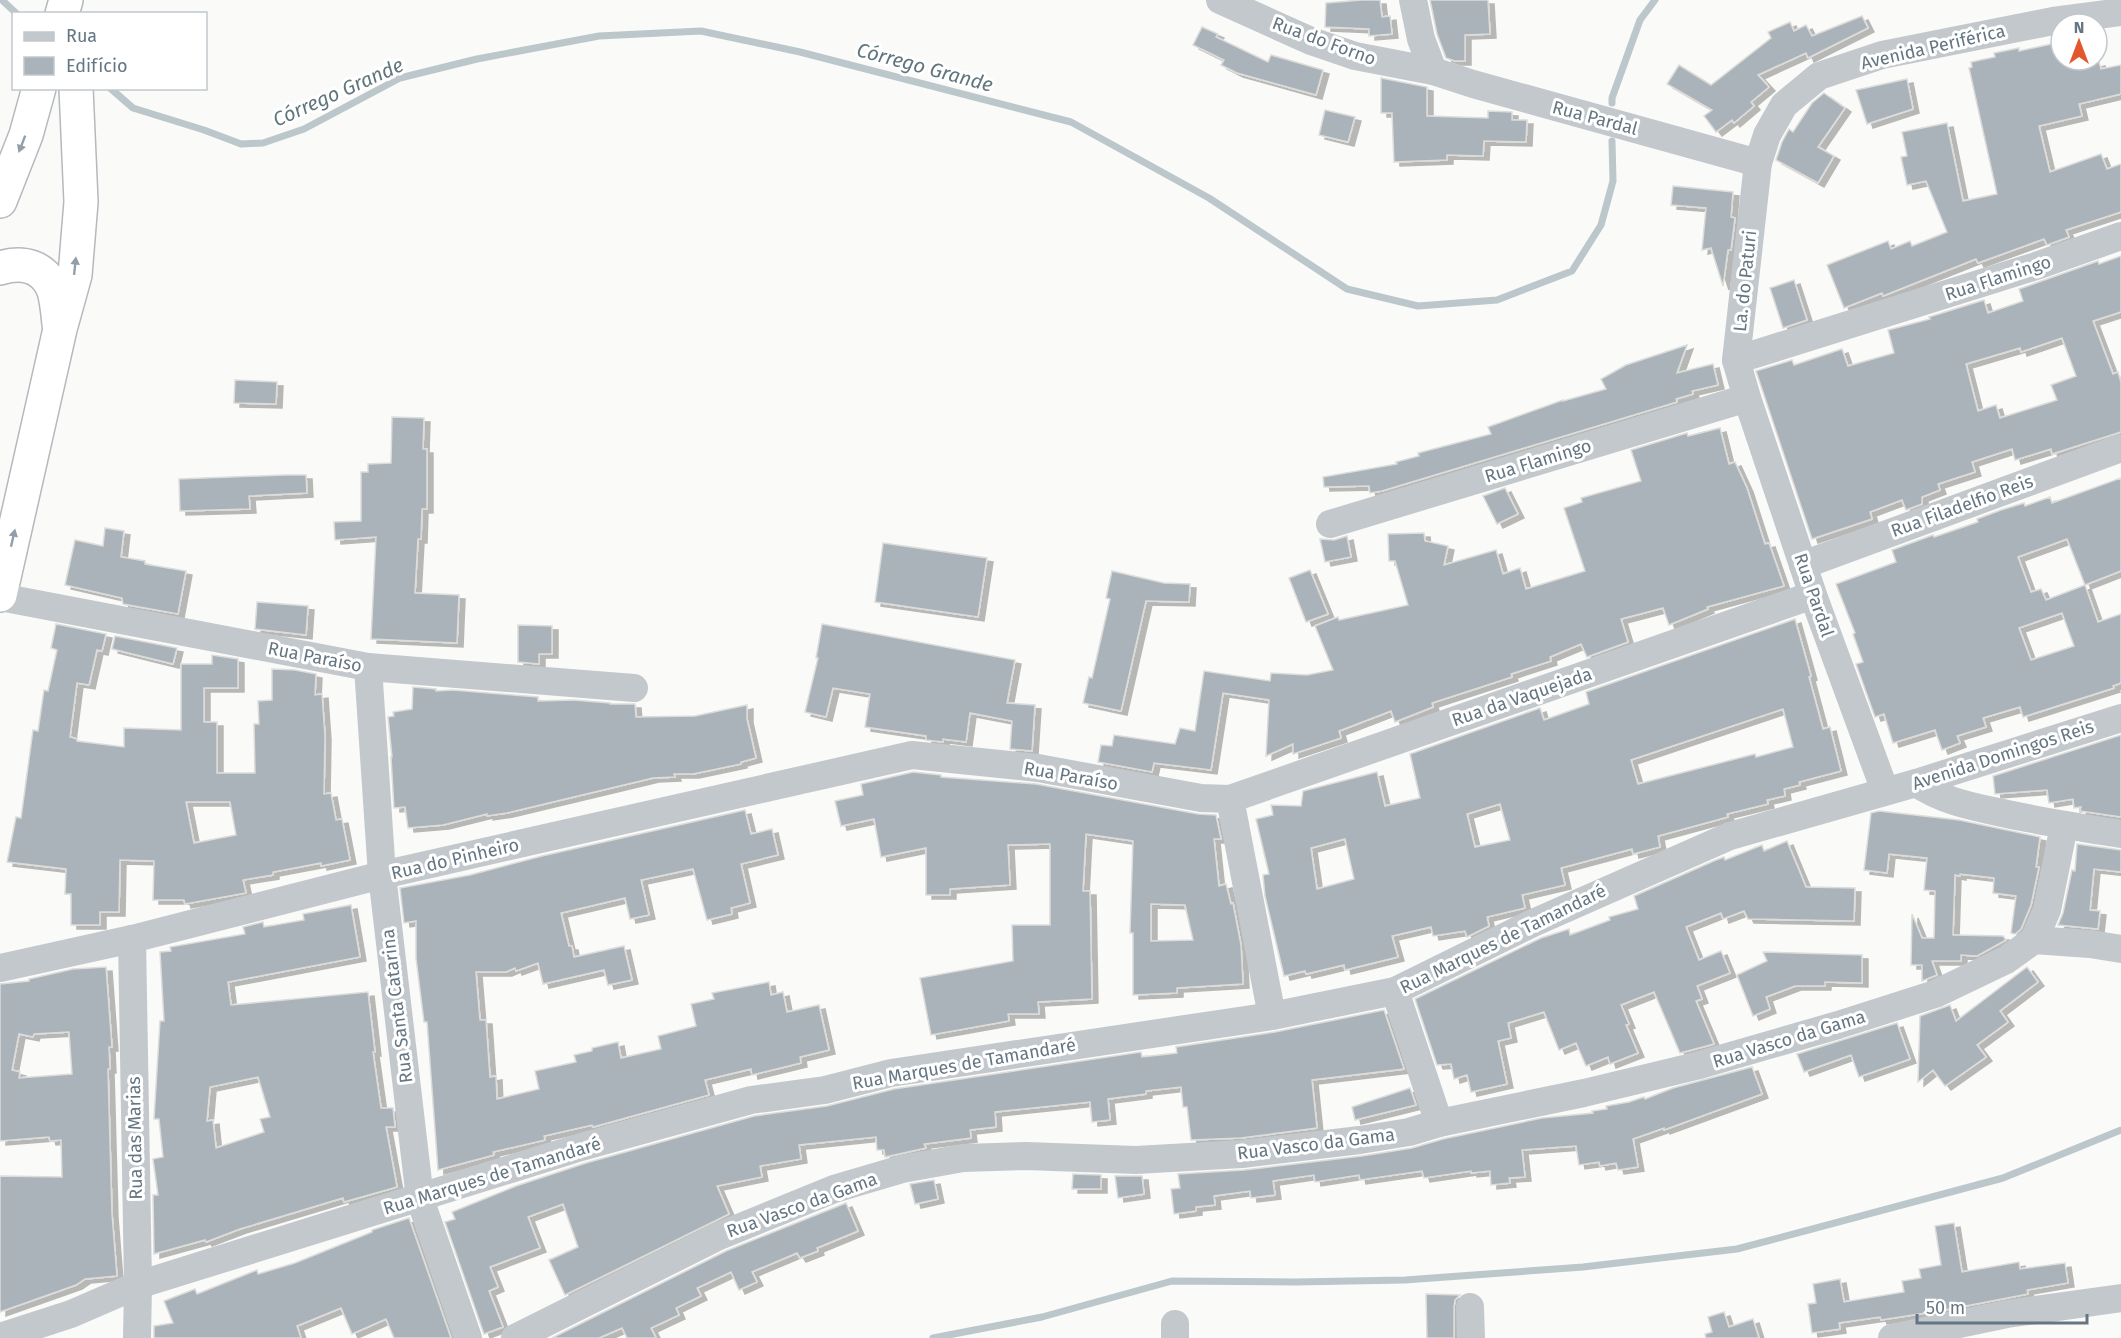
<svg xmlns="http://www.w3.org/2000/svg" width="2121" height="1338" viewBox="0 0 2121 1338" font-family="'Fira Sans',sans-serif">
<defs>
<filter id="shadow"><feDropShadow dx="6" dy="4" stdDeviation="0" flood-color="#0004"/></filter>
</defs>
<rect width="100%" height="100%" fill="#fafaf8"/>
<g fill="none" stroke-linecap="round" stroke-linejoin="round">
<!-- stream -->
<g stroke="#bbc7cb" stroke-width="7">
<polyline points="2,0 17,14"/>
<polyline points="110,88 133,108 204,130 241,144 263,143 304,129 400,78 477,59 599,36 701,31 800,52 1071,122 1209,198 1347,289 1418,306 1497,300 1572,271 1601,225 1613,181 1612,141"/>
<polyline points="1612,103 1612,98 1640,20 1655,0"/>
<polyline points="933,1338 1042,1317 1172,1281 1296,1282 1405,1280 1583,1267 1737,1249 2003,1178 2121,1130"/>
</g>
</g>
<!-- building -->
<g fill="#aab3b9" stroke="#dcdcda" stroke-width="1.5" fill-rule="evenodd" filter="url(#shadow)">
<polygon points="1362,0 1380,0 1382,17 1390,16 1392,34 1369,36 1369,29 1325,27 1326,3"/>
<polygon points="1430,0 1488,0 1490,34 1465,35 1465,61 1455,61 1446,58 1437,34"/>
<polygon points="1862,16 1868,28 1808,58 1806,53 1758,75 1769,87 1751,102 1754,106 1734,123 1732,120 1716,132 1704,116 1712,110 1667,84 1679,65 1711,85 1771,38 1768,32 1790,22 1794,31 1806,25 1812,36"/>
<polygon points="1202,27 1218,34 1216,37 1268,62 1271,55 1323,70 1316,95 1237,73 1221,65 1224,60 1193,45"/>
<polygon points="2061,42 2061,60 2074,60 2075,68 2099,62 2101,69 2121,65 2121,94 2079,104 2082,116 2039,126 2050,172 2101,154 2107,169 2121,164 2121,212 2066,230 2069,237 2047,245 2044,239 1978,263 1976,259 1883,296 1882,293 1844,308 1827,265 1888,241 1891,249 1910,241 1912,246 1947,232 1926,181 1907,185 1901,157 1907,156 1902,132 1947,123 1963,201 1997,194 1969,68 1972,67 1971,62 1995,57 1994,53 2019,48 2019,51"/>
<polygon points="1381,78 1427,87 1427,116 1488,118 1488,111 1512,112 1512,120 1527,120 1526,142 1484,141 1483,156 1447,155 1447,160 1394,162 1392,113 1381,113"/>
<polygon points="1907,79 1913,109 1867,124 1856,90"/>
<polygon points="1824,93 1845,108 1818,147 1834,156 1818,183 1776,160 1782,142 1789,129 1793,132 1812,103"/>
<polygon points="1325,110 1355,117 1348,142 1319,135"/>
<polygon points="1673,186 1733,192 1731,217 1735,218 1731,250 1728,250 1723,286 1711,248 1702,250 1706,208 1671,205"/>
<path d="M2121 256V312L2093 321 2113 374 2118 372 2121 382V432L2052 454 2051 449 2015 460 2012 449 1972 462 1975 472 1938 484 1940 490 1922 497V504L1906 510 1902 500 1870 512 1872 519 1812 539 1756 371 1792 360 1794 365 1842 349 1848 366 1894 353 1888 330 1930 319 1929 317 1984 300 1988 313 2023 301 2019 289 2098 261 2099 264ZM2062 338 2076 376 2051 385 2057 400 2000 418 1996 405 1978 411 1966 364 2020 348 2021 352Z"/>
<polygon points="1794,280 1807,320 1783,328 1770,288"/>
<polygon points="1687,345 1677,373 1713,364 1718,385 1692,391 1693,394 1676,399 1677,402 1382,491 1370,493 1369,486 1324,487 1323,477 1397,464 1396,462 1419,456 1418,453 1491,434 1488,427 1563,400 1563,401 1606,389 1601,379 1626,365"/>
<polygon points="235,380 277,382 276,404 234,403"/>
<polygon points="392,417 424,418 423,449 427,449 427,509 422,509 421,539 418,539 415,593 459,595 457,643 371,639 376,537 335,540 334,522 361,521 361,472 368,472 368,464 391,463"/>
<polygon points="1720,428 1729,464 1735,462 1747,488 1765,544 1769,543 1784,586 1707,607 1708,609 1669,625 1663,608 1621,619 1628,642 1587,657 1581,644 1550,657 1551,661 1511,674 1512,677 1432,703 1433,707 1395,722 1391,711 1339,731 1341,738 1293,754 1293,744 1266,756 1269,700 1223,693 1211,770 1154,763 1152,772 1098,762 1101,745 1112,746 1114,735 1175,744 1180,728 1195,731 1204,671 1270,681 1271,673 1307,675 1333,670 1315,626 1338,617 1339,620 1408,605 1395,561 1389,561 1388,534 1424,533 1425,541 1448,546 1444,565 1496,550 1503,574 1520,568 1526,589 1585,571 1564,508 1582,502 1581,498 1641,481 1631,450 1687,433 1688,436"/>
<polygon points="285,475 306,475 307,493 249,496 250,509 180,511 179,479"/>
<path d="M2121 478V571L2085 585 2067 539 2018 557 2031 592 2041 589 2046 600 2085 585 2098 622 2121 614V683L2113 686 2114 688 2023 717 2020 707 1983 718 1986 727 1957 736 1960 743 1942 750 1935 730 1893 743 1884 714 1875 717 1856 664 1863 662 1853 634 1855 633 1836 584 1896 562 1892 550 1933 535 1934 537 1978 522 1977 519 2001 510 2024 503 2025 506 2050 497 2052 503ZM2062 613 2074 646 2031 660 2019 628Z"/>
<polygon points="1505,488 1518,514 1497,524 1483,496"/>
<polygon points="105,528 124,531 121,557 145,561 145,564 186,571 178,614 123,604 122,598 65,585 75,540 103,546"/>
<polygon points="1347,536 1351,557 1325,562 1320,539 1334,540"/>
<polygon points="883,543 987,558 978,617 875,602"/>
<polygon points="1310,570 1328,614 1306,622 1289,578"/>
<polygon points="1112,571 1164,583 1190,584 1189,602 1146,601 1121,711 1083,703 1089,677 1092,678 1110,599 1106,598"/>
<polygon points="257,602 308,606 306,635 255,629"/>
<path d="M1795 619 1811 676 1809 677 1823 729 1830 727 1841 771 1799 782 1800 785 1784 789 1785 796 1767 800 1768 804 1727 814 1728 817 1658 836 1660 847 1633 854 1632 849 1561 868 1565 885 1522 895 1525 908 1487 917 1489 926 1467 937 1465 931 1433 936 1431 927 1392 936 1398 957 1345 970 1344 965 1306 974 1305 971 1284 976 1265 896 1263 875 1269 874 1256 819 1273 815 1271 805 1301 806 1303 791 1377 772 1385 806 1420 798 1410 754 1540 708 1544 720 1589 704 1586 692ZM1783 709 1793 747 1756 757 1755 754 1638 784 1631 760ZM1500 804 1510 840 1475 847 1467 814ZM1345 839 1354 879 1317 889 1311 848Z"/>
<path d="M56 624 106 634 102 651 97 650 89 685 77 683 70 737 77 739V741L124 747V728L181 730V664H212V655L238 659V688H204V722H217V773H255L254 724H259L258 701 272 700V669L295 670 316 674 315 695 322 694 325 736 324 794 331 793 336 820 342 819 350 860 321 866V863L273 872V875L243 880 246 893 185 904 184 900H153L154 861 120 860 119 912H100V925H71V894H65L66 869 7 862 16 817 21 818 33 730 38 731 44 690 48 691 57 650 51 648ZM186 802H230L236 835 194 843Z"/>
<polygon points="822,624 1015,660 1007,703 1035,705 1032,751 1010,749 1012,721 970,713 966,742 943,739 943,742 926,740 926,736 865,727 870,694 833,688 826,717 805,712 818,658 816,658"/>
<polygon points="518,625 552,626 552,654 539,654 539,664 518,662"/>
<polygon points="115,636 177,648 173,664 112,649"/>
<polygon points="413,687 436,689 436,691 453,690 538,697 538,701 573,700 610,703 610,704 635,704 636,717 695,716 747,705 747,719 756,758 741,762 741,764 693,774 674,774 675,777 653,778 507,813 487,816 487,814 443,825 408,828 405,807 394,808 391,757 392,757 388,717 394,716 393,712 412,709"/>
<polygon points="2121,735 2121,817 2080,811 2081,807 2074,808 2073,799 2049,803 2047,790 1995,794 1993,776"/>
<path d="M913 772 941 775V777L1036 784 1198 814 1216 815 1221 839H1214L1219 886 1226 884 1231 904 1233 903 1241 945 1243 984 1177 988V993L1133 995V933H1130L1133 841 1086 834 1083 891H1090L1092 999 1038 1002 1039 1014H1008L1009 1021 931 1035 920 978 1013 961 1012 925H1050V844L1008 845 1010 885 950 889V895H926V848L881 857 874 819 841 826 835 801 863 795 861 784ZM1151 904 1185 905 1193 940 1151 941Z"/>
<polygon points="745,810 751,834 772,829 778,855 741,864 750,903 731,908 732,914 707,920 693,869 641,880 649,915 630,919 625,898 561,913 569,946 572,946 574,957 624,946 632,980 608,985 604,970 543,984 538,963 516,971 515,968 506,972 476,972 480,1020 486,1020 490,1077 496,1076 497,1099 539,1089 535,1071 576,1062 574,1055 592,1051 592,1048 618,1042 621,1058 661,1049 658,1036 696,1026 691,1004 714,999 712,993 769,982 771,995 783,992 787,1012 819,1005 829,1050 800,1057 801,1063 752,1075 751,1069 705,1080 709,1095 593,1127 592,1125 544,1136 545,1140 493,1152 494,1155 438,1170 427,1022 424,1022 416,958 416,921 404,923 400,888 470,875 542,856"/>
<polygon points="1879,811 1959,820 2040,837 2036,867 2039,867 2031,905 2021,929 2015,934 2011,933 2016,896 1993,893 1994,878 1960,874 1960,876 1955,875 1953,935 2003,936 2006,940 1977,956 1961,955 1961,961 1932,961 1937,975 1922,981 1922,965 1911,965 1912,914 1922,938 1934,938 1935,891 1924,890 1927,858 1889,854 1887,873 1864,870 1871,813"/>
<polygon points="1787,841 1806,887 1855,888 1854,921 1748,919 1744,911 1723,919 1721,913 1686,927 1699,960 1721,951 1730,973 1697,986 1702,999 1696,1001 1714,1044 1680,1053 1654,992 1621,1005 1629,1024 1626,1025 1638,1053 1610,1064 1608,1057 1586,1066 1576,1043 1559,1050 1544,1012 1508,1023 1511,1038 1498,1041 1507,1084 1471,1092 1467,1075 1454,1079 1451,1064 1437,1065 1415,999 1541,938 1569,929 1570,935 1610,920 1609,917 1638,909 1634,896 1716,860 1724,857 1725,860 1762,845 1764,851"/>
<polygon points="2077,844 2121,850 2121,872 2094,869 2090,910 2100,911 2098,929 2058,925 2063,913 2072,870 2075,871"/>
<path d="M351 905 360 957 228 982 231 1005 368 992 375 1052H373L381 1108H393L395 1127H386L397 1187 344 1202 343 1198 240 1229 206 1242 205 1240 154 1254 153 1195H158L153 1159 163 1157 159 1119H154L160 1021H164L160 952 171 951 170 947 245 934 243 927 263 922 264 927 304 920 303 914ZM258 1077 270 1117 260 1119 264 1132 216 1148 213 1120 207 1121 210 1087Z"/>
<polygon points="1763,952 1862,955 1862,983 1825,982 1825,986 1795,986 1766,997 1770,1009 1753,1016 1737,975 1767,961"/>
<path d="M106 967 112 1047H109L110 1069H108L112 1214 117 1276 85 1279 76 1285 0 1312V1176L62 1177 61 1140 50 1141 49 1137 0 1141V984L29 981V979L73 969ZM69 1032 72 1074 19 1078 20 1072 12 1070 19 1034 33 1037 34 1034Z"/>
<polygon points="2027,967 2038,982 2000,1011 2008,1022 1977,1045 1986,1057 1945,1086 1933,1070 1918,1082 1920,1016 1950,1005 1956,1021"/>
<polygon points="1384,1010 1404,1069 1312,1080 1317,1128 1241,1138 1191,1140 1187,1107 1183,1107 1181,1087 1146,1091 1146,1094 1108,1099 1110,1120 1092,1122 1090,1102 995,1112 996,1127 970,1130 971,1138 924,1144 926,1148 885,1157 884,1150 877,1150 876,1137 799,1145 801,1159 760,1166 762,1177 717,1186 729,1214 565,1295 549,1260 578,1247 563,1204 528,1217 540,1248 490,1267 498,1287 489,1291 503,1327 484,1334 445,1222 455,1219 452,1212 516,1186 586,1163 754,1116 827,1106 894,1089 1141,1052 1142,1057 1177,1053 1176,1047 1275,1032"/>
<polygon points="1897,1023 1910,1059 1859,1077 1851,1055 1804,1072 1797,1054"/>
<polygon points="1752,1067 1762,1094 1664,1130 1664,1128 1633,1139 1638,1167 1618,1170 1616,1163 1600,1166 1599,1162 1579,1165 1576,1146 1522,1150 1525,1177 1509,1178 1510,1183 1491,1185 1490,1171 1471,1173 1471,1171 1424,1178 1422,1171 1360,1180 1359,1175 1315,1182 1314,1175 1273,1181 1275,1195 1251,1198 1250,1191 1214,1196 1215,1205 1196,1207 1196,1211 1174,1214 1171,1189 1180,1188 1178,1174 1244,1170 1362,1156 1412,1148 1443,1139 1542,1118 1593,1113 1592,1111 1607,1109 1606,1106 1629,1102 1644,1097 1645,1099 1673,1088"/>
<polygon points="1410,1088 1416,1105 1355,1120 1352,1107"/>
<polygon points="1073,1174 1101,1175 1101,1189 1072,1189"/>
<polygon points="1115,1176 1142,1176 1144,1194 1118,1198"/>
<polygon points="934,1180 938,1199 915,1204 910,1184"/>
<polygon points="846,1203 858,1231 817,1248 818,1251 800,1258 797,1253 752,1272 757,1282 739,1290 731,1272 697,1288 701,1296 676,1308 679,1315 651,1328 656,1338 627,1338 622,1328 599,1338 552,1338 726,1251"/>
<polygon points="409,1218 451,1338 394,1338 386,1319 352,1334 341,1308 297,1326 301,1338 154,1338 154,1326 173,1323 164,1301 195,1289 197,1294 257,1270 258,1274 295,1263 372,1232 372,1230"/>
<polygon points="1954,1223 1962,1272 2019,1262 2020,1269 2065,1263 2068,1283 2027,1290 2028,1294 1945,1310 1881,1320 1880,1317 1839,1323 1840,1329 1812,1333 1808,1304 1816,1303 1813,1284 1840,1279 1844,1302 1904,1292 1902,1281 1921,1278 1919,1269 1941,1265 1935,1226"/>
<polygon points="1426,1294 1460,1295 1455,1300 1454,1307 1454,1338 1427,1338"/>
<polygon points="1724,1312 1729,1327 1753,1319 1759,1338 1706,1338 1705,1334 1712,1332 1708,1317"/>
</g>
<g fill="none" stroke-linecap="round" stroke-linejoin="round">
<!-- highway casing -->
<g stroke="#b4b9bd" stroke-width="36">
<g id="highway">
<polyline points="62,14 66,0"/>
<polyline points="0,201 26,135 39,88"/>
<path d="M0 268C23 261 45 266 54 291 57 302 58 314 59 324"/>
<polyline points="0,595 60,329 75,275 81,202 76,88"/>
</g>
</g>
<!-- minor -->
<g stroke="#c3c8cc" stroke-width="28">
<polyline points="1220,0 1311,41 1355,56 1433,71 1473,84 1758,163"/>
<polyline points="1413,0 1421,39 1433,71"/>
<polyline points="1736,360 2036,266 2121,236"/>
<polyline points="1330,524 1747,398"/>
<polyline points="1803,565 2121,448"/>
<polyline points="0,597 368,667 634,688"/>
<polyline points="368,667 382,875 420,1199 468,1338"/>
<path d="M1916 783C1944 802 1975 807 2007 814 2045 822 2083 828 2121 834"/>
<polyline points="1885,791 1813,595 1747,398 1736,360 1758,163 1767,135 1784,105 1819,76 1882,55 2053,21 2121,12"/>
<polyline points="1230,799 1272,1016"/>
<polyline points="132,939 138,1285 137,1338"/>
<polyline points="2034,940 2047,910 2064,826"/>
<polyline points="0,968 132,939 382,875 912,755 1038,768 1201,798 1230,799 1813,595"/>
<polyline points="1395,991 1439,1123"/>
<polyline points="1470,1307 1471,1338"/>
<polyline points="1175,1324 1175,1338"/>
<polyline points="0,1337 71,1314 138,1285 581,1147 751,1100 825,1090 891,1073 1272,1016 1395,991 1533,923 1730,836 1916,783 2121,718"/>
<polyline points="515,1338 719,1236 834,1189 902,1169 963,1158 1026,1156 1136,1160 1242,1154 1360,1140 1409,1132 1439,1123 1584,1093 1696,1066 1838,1025 1935,994 2006,960 2034,940 2090,944 2121,949"/>
<polyline points="1892,1338 2007,1314 2121,1298"/>
</g>
<!-- highway -->
<use href="#highway" stroke="#fff" stroke-width="33"/>
</g>
<!-- one-way arrows -->
<defs><path id="oneway-solid" d="M-6-.8H1V-3.2L6.5 0L1 3.2V.8H-6Z" transform="scale(1.5)"/></defs>
<g fill="#939fa8">
<use href="#oneway-solid" transform="translate(22 144) rotate(111)"/>
<use href="#oneway-solid" transform="translate(75 266) rotate(-84)"/>
<use href="#oneway-solid" transform="translate(13 538) rotate(-77)"/>
</g>
<g text-anchor="middle" dominant-baseline="central" stroke-width="6" stroke-linejoin="round" paint-order="stroke">
<!-- street labels -->
<g font-size="18" fill="#657683" stroke="#fff">
<text transform="translate(1324 41) rotate(20)">Rua do Forno</text>
<text transform="translate(1933 47) rotate(-13)">Avenida Periférica</text>
<text transform="translate(1595 118) rotate(15)">Rua Pardal</text>
<text transform="translate(1998 278) rotate(-18)">Rua Flamingo</text>
<text transform="translate(1745 281) rotate(-84)">La. do Paturi</text>
<text transform="translate(1538 461) rotate(-17)">Rua Flamingo</text>
<text transform="translate(1962 506) rotate(-20)">Rua Filadelfio Reis</text>
<text transform="translate(1814 595) rotate(71)">Rua Pardal</text>
<text transform="translate(315 657) rotate(11)">Rua Paraíso</text>
<text transform="translate(1522 697) rotate(-19)">Rua da Vaquejada</text>
<text transform="translate(2003 755) rotate(-18)">Avenida Domingos Reis</text>
<text transform="translate(1071 776) rotate(10)">Rua Paraíso</text>
<text transform="translate(455 859) rotate(-13)">Rua do Pinheiro</text>
<text transform="translate(1503 939) rotate(-26)">Rua Marques de Tamandaré</text>
<text transform="translate(397 1006) rotate(-97)">Rua Santa Catarina</text>
<text transform="translate(1789 1039) rotate(-17)">Rua Vasco da Gama</text>
<text transform="translate(964 1064) rotate(-10)">Rua Marques de Tamandaré</text>
<text transform="translate(135 1138) rotate(-91)">Rua das Marias</text>
<text transform="translate(1316 1144) rotate(-7)">Rua Vasco da Gama</text>
<text transform="translate(492 1176) rotate(-17)">Rua Marques de Tamandaré</text>
<text transform="translate(802 1205) rotate(-20)">Rua Vasco da Gama</text>
</g>
<!-- water labels -->
<g font-size="20" font-style="italic" fill="#60757c" stroke="#fff">
<text transform="translate(925 67) rotate(15)">Córrego Grande</text>
<text transform="translate(338 92) rotate(-24)">Córrego Grande</text>
</g>
</g>
<!-- legend -->
<rect x="12" y="12" width="195" height="78" fill="#ffffff" stroke="#c1c8cd" stroke-width="1.5"/>
<rect x="24" y="32" width="30" height="9" fill="#c3c8cc" stroke="#c1c8cd" stroke-width="1.5"/>
<text x="66" y="42" font-size="18" fill="#657683">Rua</text>
<rect x="24" y="57" width="30" height="18" fill="#aab3b9" stroke="#c1c8cd" stroke-width="1.5"/>
<text x="66" y="72" font-size="18" fill="#657683">Edifício</text>
<!-- north arrow -->
<g transform="translate(2079 42)"><circle r="28" fill="#ffffff" stroke="#c1c8cd" stroke-width="1.5"/>
<path d="M0-4.5L10 22L0 15L-10 22Z" fill="#e4572e"/>
<text y="-9" font-size="16" font-weight="bold" text-anchor="middle" fill="#657683">N</text>
</g>
<!-- scale -->
<path d="M1917 1314v9h170v-9" fill="none" stroke="#657683" stroke-width="3"/>
<text x="1926" y="1314" font-size="18" fill="#657683" stroke="#ffffff" stroke-width="4.5" paint-order="stroke">50 m</text>
</svg>
